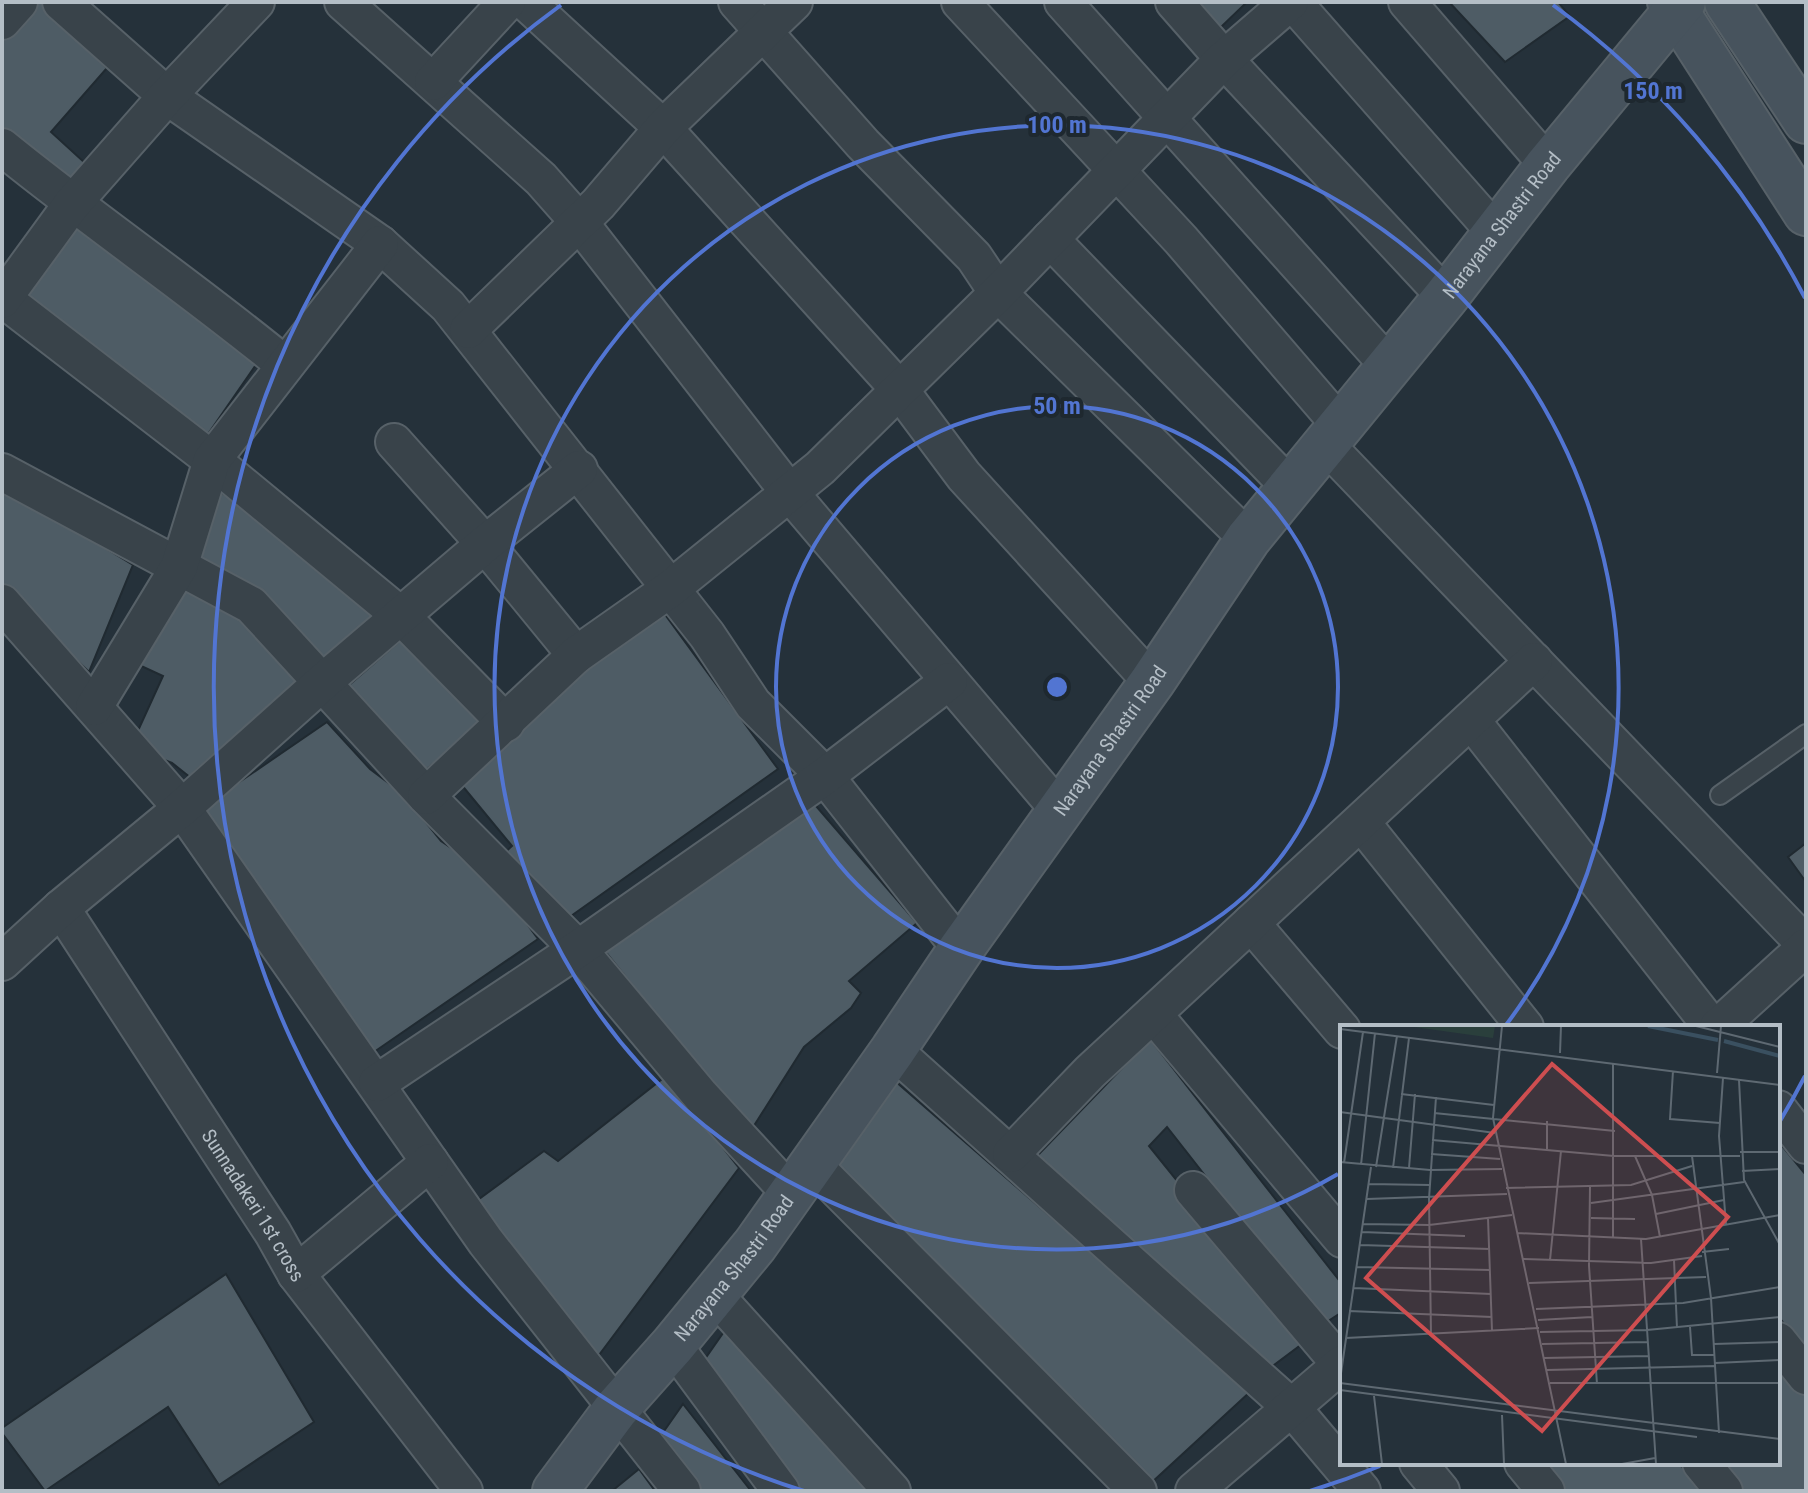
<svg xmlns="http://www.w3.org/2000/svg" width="1808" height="1493" viewBox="0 0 1808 1493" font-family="'Roboto Condensed',sans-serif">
<rect width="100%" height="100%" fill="#25313a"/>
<!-- building -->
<g fill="#4e5c65" stroke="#202a31" stroke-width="2">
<polygon points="37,2 42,2 107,68 51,132 85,163 65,184 2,137 2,39"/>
<polygon points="1198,2 1247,2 1220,28"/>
<polygon points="1449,2 1558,2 1570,16 1505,62"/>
<polygon points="75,214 262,356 206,437 15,299"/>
<polygon points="2,485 133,565 89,672 2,587"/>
<polygon points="211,487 286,529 389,615 323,670 188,559"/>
<polygon points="180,582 242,614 297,683 193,773 191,778 172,763 154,756 136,735 163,676 139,665"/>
<polygon points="658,605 778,769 571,916 501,856 512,846 460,783"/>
<polygon points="409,633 492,718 419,775 341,692"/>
<polygon points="327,722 370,769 403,794 441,841 491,875 538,939 374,1052 197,811"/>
<polygon points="810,799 917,923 849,981 861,993 851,1008 804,1047 750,1132 600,945"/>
<polygon points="1806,843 1806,882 1788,857"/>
<polygon points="1150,1039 1342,1284 1342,1312 1322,1325 1167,1127 1149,1146 1306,1341 1266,1371 1037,1156"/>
<polygon points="666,1076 739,1168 596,1359 471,1205 544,1151 558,1161"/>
<polygon points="895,1081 1251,1391 1150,1484 829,1166"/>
<polygon points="1778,1141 1806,1175 1806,1351 1778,1316"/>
<polygon points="226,1274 314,1422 219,1485 168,1407 45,1491 2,1433 2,1428"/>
<polygon points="728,1326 871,1491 791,1491 698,1369"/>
<polygon points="1778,1359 1806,1394 1806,1491 1736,1491 1713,1463 1778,1463"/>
<polygon points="683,1404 751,1491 689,1491 655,1444"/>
<polygon points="1531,1463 1679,1463 1702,1491 1553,1491"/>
<polygon points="639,1469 655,1491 612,1491"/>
</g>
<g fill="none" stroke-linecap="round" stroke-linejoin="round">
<!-- lane casing -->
<g stroke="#576168" stroke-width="22">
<polyline id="lane" points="1720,795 1806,734"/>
</g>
<!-- street casing -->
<g stroke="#576168" stroke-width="40">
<g id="street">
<polyline points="61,2 167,96 380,244 448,306 707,635 753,704 825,776 961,949"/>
<polyline points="343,2 541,179 579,222 789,492 1061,812"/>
<polyline points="526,2 663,128 899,389 964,476 1152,682"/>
<polyline points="737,2 863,144 974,257 998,293 1248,539"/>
<polyline points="960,2 1181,240 1342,427"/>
<polyline points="1063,2 1390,367"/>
<polyline points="1174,2 1224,59 1446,297"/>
<polyline points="1293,2 1497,234"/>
<polyline points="1407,2 1548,165"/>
<polyline points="2,21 19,2"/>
<polyline points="433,82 507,2"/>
<path d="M2 147C94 222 193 289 285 365"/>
<polyline points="1050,239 1291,488"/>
<polyline points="2,298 212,460 401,616 506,723"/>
<polyline points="2,300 72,204 167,96 256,2"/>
<polyline points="468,330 598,204 663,128 794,2"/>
<polyline points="394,442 485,544 576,655"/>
<polyline points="1327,446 1806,945"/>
<polyline points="2,472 251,605 426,796 578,949 701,1096 791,1194"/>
<polyline points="2,603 182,808 486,1242 682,1491"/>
<polyline points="94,707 179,567 212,460 380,244"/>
<polyline points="1471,720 1712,1027"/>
<polyline points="426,796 576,655 670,589 820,468 998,293 1224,59 1290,2"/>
<polyline points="1361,822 1525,1027"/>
<path id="s1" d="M61 908 273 1233 296 1274 464 1491"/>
<polyline points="1251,923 1342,1030"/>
<polyline points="2,962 61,908 182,808 324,681 485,544 579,469"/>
<polyline points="1153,1014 1342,1239"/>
<polyline points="1718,1027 1806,947"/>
<polyline points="893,1050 1293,1409 1362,1491"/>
<polyline points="377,1083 578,949 825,776 949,681"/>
<polyline points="1778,1109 1806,1145"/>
<polyline points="1011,1154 1090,1072 1534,661"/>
<polyline points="812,1164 1138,1491"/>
<polyline points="1193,1190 1342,1366"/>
<polyline points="296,1274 430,1162"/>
<polyline points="714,1294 892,1491"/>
<polyline points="1778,1341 1806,1376"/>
<polyline points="673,1345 781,1491"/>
<polyline points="1418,1463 1441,1491"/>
<polyline points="1523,1463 1546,1491"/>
<polyline points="1701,1463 1724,1491"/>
<polyline points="1194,1491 1342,1364"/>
</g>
</g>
<!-- secondary casing -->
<g stroke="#576168" stroke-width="48">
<g id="secondary">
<polyline points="1670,2 1806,213"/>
<polyline points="1727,2 1806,121"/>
<path id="s2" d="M555 1491 616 1409 673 1345 755 1245 893 1050 961 949 1152 682 1248 539 1446 297 1548 165 1683 2"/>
</g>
</g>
<!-- lane -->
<use href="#lane" stroke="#39434a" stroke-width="18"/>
<!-- street -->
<use href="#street" stroke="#39434a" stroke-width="36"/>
<!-- secondary -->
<use href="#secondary" stroke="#47535d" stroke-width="44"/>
</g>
<!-- distance rings -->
<g fill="none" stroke="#5275d2" stroke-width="4">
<circle cx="1057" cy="687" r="281"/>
<path d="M1338 1174A562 562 0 1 1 1506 1025"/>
<path d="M1805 1076A843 843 0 0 1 1780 1121M1380 1466A843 843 0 0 1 1310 1491M804 1491A843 843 0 0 1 561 5M1553 5A843 843 0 0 1 1805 298"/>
</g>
<g text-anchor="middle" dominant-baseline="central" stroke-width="8" stroke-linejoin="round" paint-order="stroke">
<!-- street labels -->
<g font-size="20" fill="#b4bec6" stroke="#1e282f">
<text stroke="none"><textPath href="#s2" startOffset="1582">Narayana Shastri Road</textPath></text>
<text stroke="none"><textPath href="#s2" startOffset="934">Narayana Shastri Road</textPath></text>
<text stroke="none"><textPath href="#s1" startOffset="354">Sunnadakeri 1st cross</textPath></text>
<text stroke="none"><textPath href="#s2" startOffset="286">Narayana Shastri Road</textPath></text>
</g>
</g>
<!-- overview -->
<g transform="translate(1340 1025)">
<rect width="440" height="440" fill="#25313a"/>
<path d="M67 1H155L153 13Z" fill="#2a3f3c"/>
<path fill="none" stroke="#3a5060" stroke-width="4" d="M308 1 378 15M384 16 440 31"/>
<path fill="none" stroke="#5e6972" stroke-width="2" d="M162 1 153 93 226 439M356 1 440 22M0 4 440 60M220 28 221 1M273 39V213M333 46 330 94 380 98M377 48 381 1M383 53 379 111 386 199M399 55 404 155 440 220M61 69 154 80M0 87 155 108M94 88 275 106M92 115 274 131H400M207 124V96M400 127H440M91 129 160 134M295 131 312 170 320 212M352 131 371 273 379 408M0 137 90 145 162 144M4 138 23 7M21 140 35 8M36 142 57 11M53 143 69 13M69 143 75 69M402 146 440 144M29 159 90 160M250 161 249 241 257 359M166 163 291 160 352 141M27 174 167 169M251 178 404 157M316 189 384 175M148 193 152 306M251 193 295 194M23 199 89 200 172 190M22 207 125 211M177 208 306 214 440 190M301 214 316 439M20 220 150 224M362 227 389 224M183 234 311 238 362 231M210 235 221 126M334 235 337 303M17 242 150 245M189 258 366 252M14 263 151 269M196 284 343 278 440 262M9 286 152 292M198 295 252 292M350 302 352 330H375M200 307 307 305 440 292M91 309 89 174 96 72M6 313 199 303M202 319 308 317M374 319 440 317M204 333 309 331M375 338 440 335M207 345 376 341M0 355 31 142M0 358 440 414M210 358H440M0 365 357 412M34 371 42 439M162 390 164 439M282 439 315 433"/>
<path fill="#ce4e50" fill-opacity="0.15" stroke="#ce4e50" stroke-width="4" d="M212 39 388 192 202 406 26 253Z"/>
<rect width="440" height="440" fill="none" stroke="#b4bec6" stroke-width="4"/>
</g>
<circle cx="1057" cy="687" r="12" fill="#5275d2" stroke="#1e282f" stroke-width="4"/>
<g font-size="24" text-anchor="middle" font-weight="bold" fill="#5275d2" stroke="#1e282f" stroke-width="8" stroke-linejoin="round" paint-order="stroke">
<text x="1653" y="99">150 m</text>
<text x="1057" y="133">100 m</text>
<text x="1057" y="414">50 m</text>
</g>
<!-- border -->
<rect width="1808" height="1493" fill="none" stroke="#b4bec6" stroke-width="8"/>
</svg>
